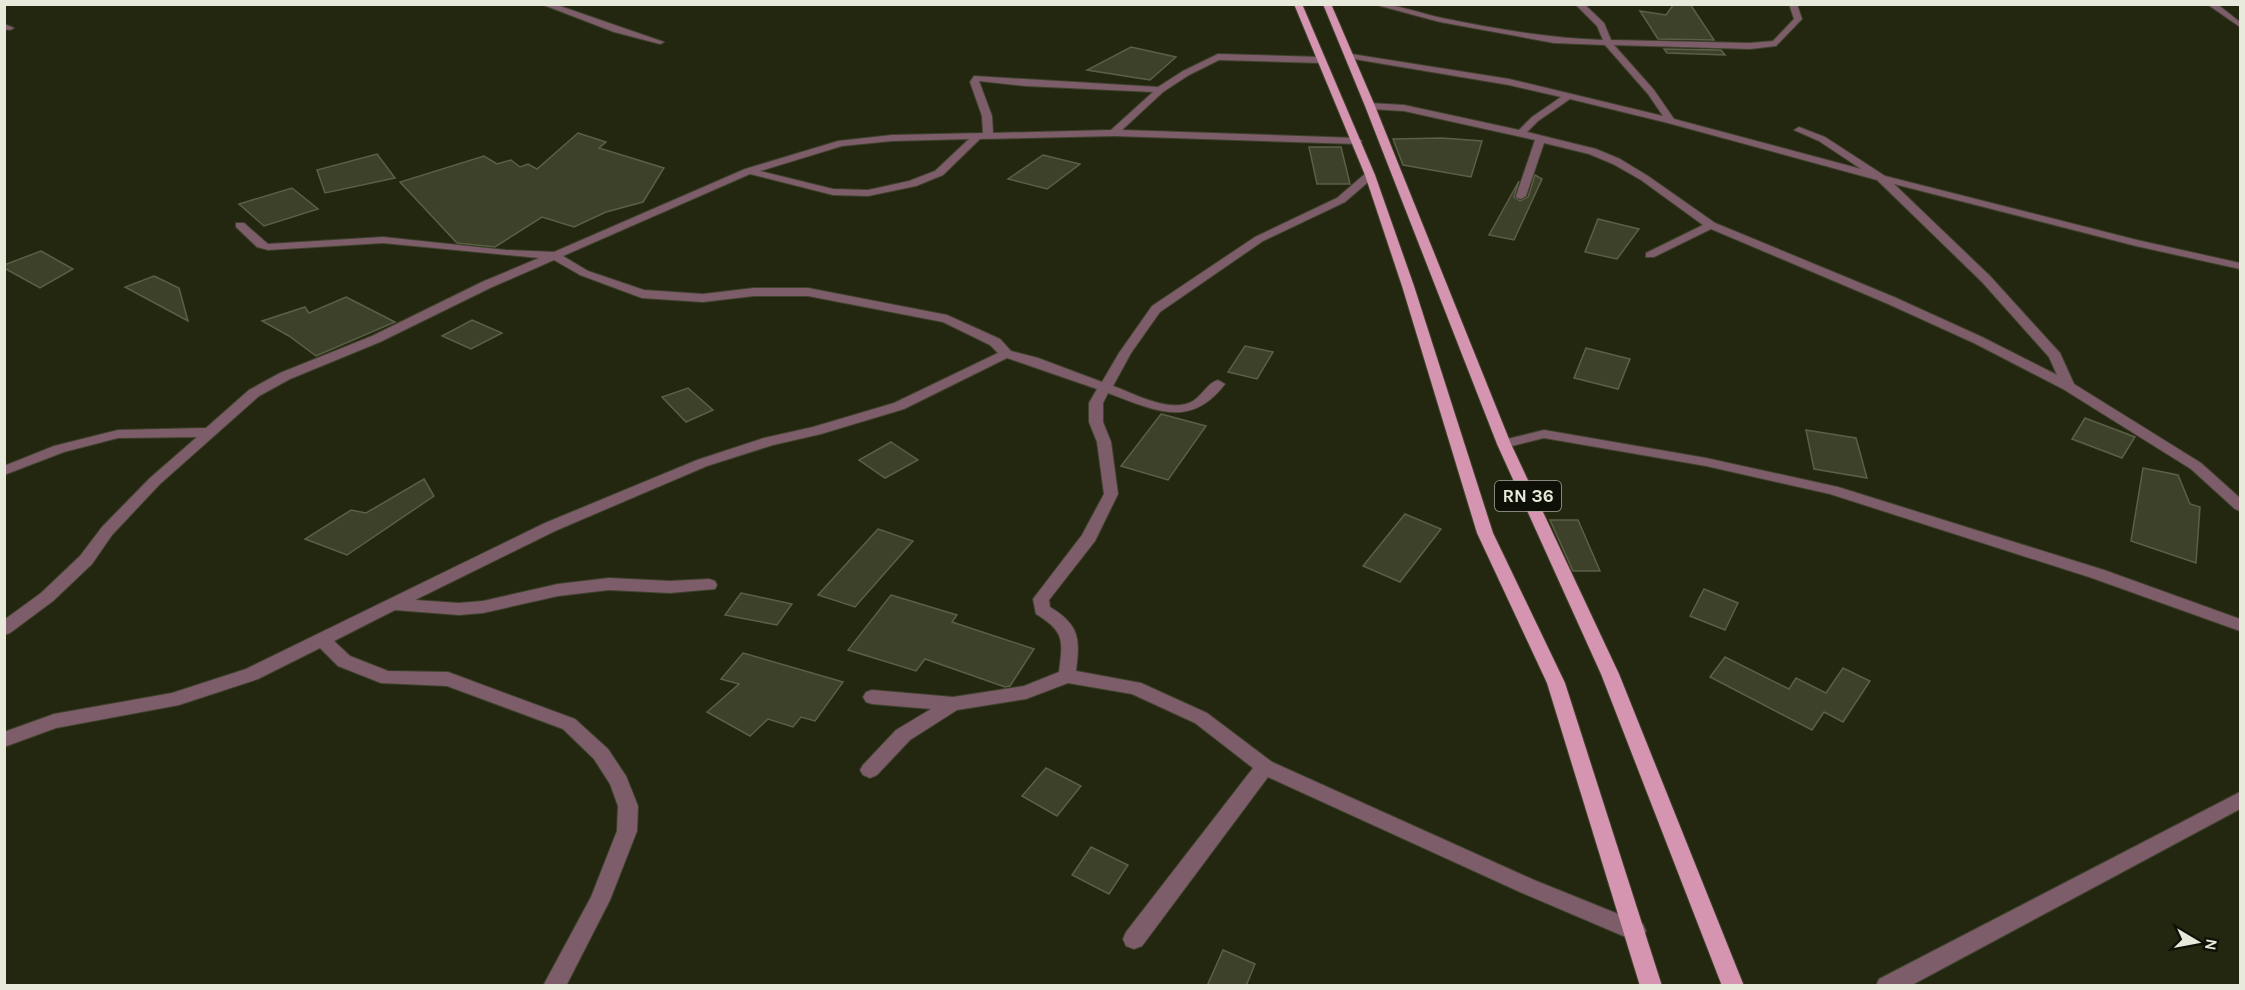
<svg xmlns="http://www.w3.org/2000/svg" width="2245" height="990" viewBox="0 0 2245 990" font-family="Karla,sans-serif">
<rect width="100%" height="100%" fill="#242710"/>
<!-- building -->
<g fill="#3d4129" stroke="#5b5f46" stroke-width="1.5">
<polygon points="1674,4 1690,4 1714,40 1658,39 1640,11 1666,15"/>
<polygon points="1131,47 1176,57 1150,80 1087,70"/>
<polygon points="1664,49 1721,50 1725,55 1667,53"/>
<polygon points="578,133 606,142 599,148 664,168 643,202 606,212 574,227 542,217 495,247 457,243 400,182 484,156 497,164 511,160 520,167 528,164 537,169"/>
<polygon points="1442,138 1482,141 1471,177 1403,165 1393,139"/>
<polygon points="1309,147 1341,147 1350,184 1317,184"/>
<polygon points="377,154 395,178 325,193 317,170"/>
<polygon points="1043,155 1080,164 1047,189 1008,179"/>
<polygon points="1535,175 1542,179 1514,240 1489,235 1519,181 1514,197 1520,201 1528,197"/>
<polygon points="292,188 318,209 264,226 239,204"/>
<polygon points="1598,219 1639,229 1617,259 1585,252"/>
<polygon points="41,251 73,269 40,288 4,268 4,265"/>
<polygon points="154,276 179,288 188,321 125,287"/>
<polygon points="346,297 395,322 316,356 289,336 262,321 305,307 309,313"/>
<polygon points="472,320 502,333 471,349 442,336"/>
<polygon points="1245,346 1273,352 1257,379 1228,372"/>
<polygon points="1586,348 1630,359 1618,389 1574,378"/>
<polygon points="688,388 713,410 686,422 662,397"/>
<polygon points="1161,414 1206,426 1168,480 1121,466"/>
<polygon points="2085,418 2135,437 2122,458 2072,439"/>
<polygon points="1806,430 1856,438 1867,478 1814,469"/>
<polygon points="891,442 918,460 885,478 859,460"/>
<polygon points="2143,468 2178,475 2190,504 2200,507 2196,563 2131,541"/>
<polygon points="424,479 434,496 347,555 305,539 351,510 366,513"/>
<polygon points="1405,514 1441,529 1400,582 1363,566"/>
<polygon points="1550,520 1578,520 1600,571 1573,571"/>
<polygon points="878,529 913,541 855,607 818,595"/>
<polygon points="1704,589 1738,603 1725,630 1690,616"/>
<polygon points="741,593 792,604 777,625 725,615"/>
<polygon points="891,595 957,615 952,622 1034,649 1010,686 1005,687 925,659 916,671 848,650"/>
<polygon points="743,653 843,682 815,721 801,717 793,727 768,719 750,736 707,712 739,684 721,679"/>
<polygon points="1725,657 1789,689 1796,678 1826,693 1843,668 1870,681 1843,722 1824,712 1812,730 1710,677"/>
<polygon points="1046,768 1081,786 1057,816 1022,796"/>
<polygon points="1091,847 1128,865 1109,894 1072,875"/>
<polygon points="1223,950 1255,964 1246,986 1207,986"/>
</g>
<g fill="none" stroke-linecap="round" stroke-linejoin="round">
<!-- street casing -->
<g stroke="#3f422c" stroke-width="2">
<g id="street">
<polygon points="541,4 554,4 664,42 660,44 614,32"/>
<path d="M1373 4C1397 4 1419 13 1442 18 1496 29 1547 38 1603 40L1597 26 1575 4H1584L1604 23 1611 40 1750 43 1773 41 1794 19 1789 4H1797L1802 19 1776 46 1750 49 1614 45 1654 90 1674 119 1861 169 1819 141 1794 130 1799 127 1825 137 1885 176 2137 240 2240 263V269L2136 246 1894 184 1990 276 2060 353 2074 384 2201 463 2240 498V511L2235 509 2191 469 2063 389 1974 343 1886 303 1711 229 1654 257H1646V253L1703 225 1641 180 1613 164 1589 154 1544 143 1526 196 1521 199 1517 198 1516 196 1535 140 1404 111 1370 109 1365 106 1370 103 1404 105 1519 130 1532 117 1561 97 1509 85 1348 58 1345 57V53L1509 79 1663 116 1648 94 1605 45 1554 43 1440 22ZM1570 99 1668 123 1877 180 1982 282 2049 357 2057 375 1982 337 1894 297 1715 223 1648 176 1620 159 1596 149 1527 132 1538 121Z"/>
<polygon points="2207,4 2217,4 2240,22 2240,27"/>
<polygon points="4,24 14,28 10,30 4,29"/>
<path d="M1218 54 1321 57 1325 60 1321 63 1219 60 1189 75 1163 92 1122 130 1357 138 1362 141 1357 144 1114 136 980 139 943 175 916 186 868 196 833 195 750 174 563 256 588 271 644 290 703 294 754 288H808L947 315 1000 339 1011 351 1038 358 1102 382 1119 353 1152 306 1255 237 1337 198 1366 173H1374V177L1345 202 1263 241 1160 312 1131 353 1113 386C1135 394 1171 414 1193 401 1203 395 1207 383 1218 380L1225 384C1190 430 1154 410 1108 393L1103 403V422L1111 442 1118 494 1095 541 1049 600 1050 607C1080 625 1080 639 1076 671L1141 683 1207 713 1272 762 1534 880 1643 924 1646 931 1643 938 1635 941 1520 892 1268 777 1142 946 1134 949 1126 946 1123 939 1126 932 1253 768 1195 723 1132 694 1068 683 1026 699 957 710 910 740 877 775 870 778 863 775 860 770 863 765 896 730 931 709 872 704 866 702 863 697 866 692 872 690 953 697 1024 686 1059 672C1063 640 1065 632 1036 614L1033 599 1082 535 1104 494 1097 442 1089 422V403L1097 389 1007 358 904 409 821 434 773 445 707 466 555 531 415 600 459 603 483 601 558 584 609 578 670 581 709 579 715 581 717 585 715 589 670 593 609 590 558 596 483 613 459 615 395 610 334 641 350 656 388 671 448 672 575 719 608 749 626 776 638 806 637 831 610 900 566 986H543L591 897 617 831 618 806 610 784 594 759 563 729 447 686 381 683 338 666 320 648 258 679 179 705 56 728 4 747V732L54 714 172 693 246 669 545 523 697 460 764 438 813 427 894 403 998 353 990 345 943 322 808 296H754L703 302 642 298 580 275 554 260 490 288 380 342 290 379 259 396 160 484 112 535 92 564 53 601 10 633 4 635V620L41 593 80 556 102 527 150 478 197 437 118 438 64 452 4 475V466L54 446 118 430 206 428 249 390 280 373 372 336 482 282 539 258 383 243 268 250 257 247 236 227V223H244L268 244 383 237 506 250 554 252 745 169 838 141 892 135 983 133 982 116 970 82 974 76 1158 87 1183 71ZM979 81 1026 86 1153 92 1111 130 993 133 992 116ZM969 139 935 171 909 181 868 190 833 189 760 171 842 146 892 141Z"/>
<polygon points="1544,430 1706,458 1838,487 2104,570 2240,619 2240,631 2092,578 1830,494 1706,466 1544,438 1504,448 1497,444 1499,441"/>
<polygon points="2240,792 2240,809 1910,986 1876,986 1879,979"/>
</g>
</g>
<!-- primary casing -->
<g stroke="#3f422c" stroke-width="2">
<g id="primary">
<polygon points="1294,4 1302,4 1375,175 1414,286 1493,533 1565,683 1662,986 1640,986 1547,683 1477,533 1402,286 1365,175"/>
<polygon points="1323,4 1331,4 1375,106 1511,444 1619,674 1744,986 1722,986 1601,674 1497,444 1365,106"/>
</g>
</g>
<!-- street -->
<use href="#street" fill="#7d5d6a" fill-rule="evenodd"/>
<!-- primary -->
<use href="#primary" fill="#d594b0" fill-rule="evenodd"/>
</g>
<g text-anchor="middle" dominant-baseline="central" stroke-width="6" stroke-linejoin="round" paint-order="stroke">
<!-- shield labels -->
<rect fill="#0e0f06" stroke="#a6a89b" stroke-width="1.5" x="1495" y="481" width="66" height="30" rx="4.5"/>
<g font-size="18" font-weight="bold" fill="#e7e9db">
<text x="1528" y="496">RN 36</text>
</g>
</g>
<!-- border -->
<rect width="2245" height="990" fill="none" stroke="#e7e9db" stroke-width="12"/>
<!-- north arrow -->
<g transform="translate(2197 942) rotate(100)" stroke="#0e0f06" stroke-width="4.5" paint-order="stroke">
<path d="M0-4.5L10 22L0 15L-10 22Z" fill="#e7e9db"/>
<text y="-9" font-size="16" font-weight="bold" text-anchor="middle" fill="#e7e9db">N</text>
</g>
</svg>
